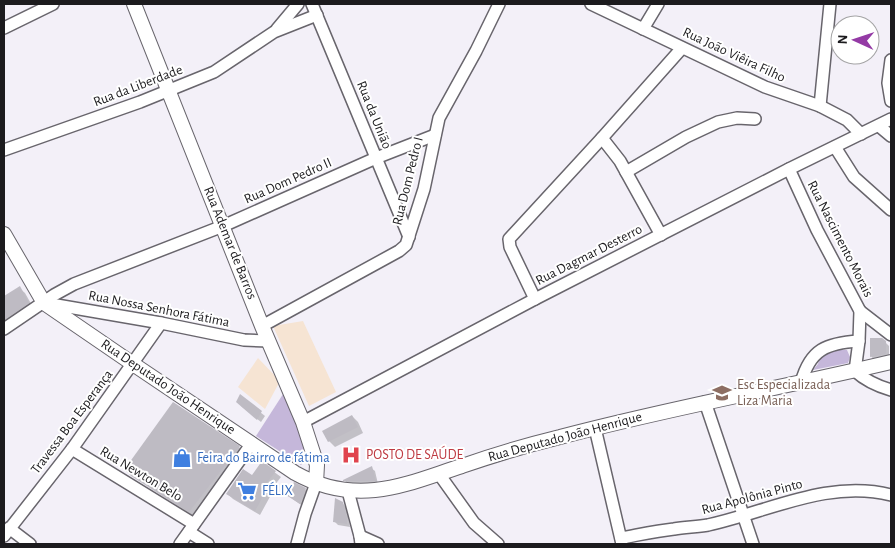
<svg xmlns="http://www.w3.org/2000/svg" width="895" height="548" viewBox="0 0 895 548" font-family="'Alegreya Sans',sans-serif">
<rect width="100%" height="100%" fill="#f3f0f8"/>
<!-- commercial -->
<g fill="#f6e4d3">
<polygon points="303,321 336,392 309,406 273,326"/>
<polygon points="258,358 280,381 265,409 238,387"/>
</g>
<!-- green -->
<g fill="#c5b7da">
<polygon points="833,350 847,350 850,357 848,363 813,370 818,364 820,356"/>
<polygon points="285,391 311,455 301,465 256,436"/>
</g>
<!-- shadow -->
<g fill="#0003">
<polygon points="19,288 25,293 34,309 4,330 4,298"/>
<polygon points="885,342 889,346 889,358 874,360 871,356"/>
<polygon points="240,396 265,416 261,422 241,406"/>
<polygon points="174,403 239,447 245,453 195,517 131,476 125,470"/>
<polygon points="352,416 358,422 363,433 335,447 329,441"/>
<polygon points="262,463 281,477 270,491 272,493 260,515 233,499 228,494 252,477"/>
<polygon points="371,468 375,471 378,484 348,484 345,481"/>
<polygon points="305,489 309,493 304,507 287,495"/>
<polygon points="342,503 346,507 350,527 338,525 334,521"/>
</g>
<!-- building -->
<g fill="#bebbc3">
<polygon points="20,286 29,303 4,320 4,296"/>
<polygon points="870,338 882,338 886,341 886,354 870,357"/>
<polygon points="240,394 262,411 257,420 236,402"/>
<polygon points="173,402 240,446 189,512 124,470"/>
<polygon points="352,415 358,427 328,442 322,431"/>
<polygon points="262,461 276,471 265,485 268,487 255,511 226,494 243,469 252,475"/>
<polygon points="372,466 376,481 343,481 343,480"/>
<polygon points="294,482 306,488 300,504 286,495"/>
<polygon points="335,498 343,502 347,518 347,524 333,522"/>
</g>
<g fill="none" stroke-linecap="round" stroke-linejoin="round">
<!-- minor casing -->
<g stroke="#68656c" stroke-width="14">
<g id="minor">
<polyline points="312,4 409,237"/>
<polyline points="591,4 765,87 820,106 847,120 861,134"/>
<polyline points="4,28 53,4"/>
<polyline points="277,29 298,4"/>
<polyline points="643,29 658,4"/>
<polyline points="891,60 888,83 891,101"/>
<polyline points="820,106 830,4"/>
<polyline points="879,126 891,136"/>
<polyline points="602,138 620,161 661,235"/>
<polyline points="835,147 854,177 891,210"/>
<polyline points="4,150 140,102 214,72 274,32 317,15"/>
<path d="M789 169 817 230 860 311 859 341 855 371C866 381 877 386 891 390"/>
<polyline points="626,172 686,137 718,122 737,118 755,119"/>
<polyline points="535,299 510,247 509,239 602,138 682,48"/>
<polyline points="45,303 161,323 244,340 269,341"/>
<polyline points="860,311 891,335"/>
<polyline points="262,326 399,251 406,245 424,189 439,118 476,51 499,4"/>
<polyline points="4,329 54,295 74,284 223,226 376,158 435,135"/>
<path d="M801 383C810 349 827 343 859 341"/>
<polyline points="705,402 753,544"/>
<polyline points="303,422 535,299 789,169 891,119"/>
<polyline points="595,428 622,544"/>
<polyline points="72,449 194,524"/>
<polyline points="439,474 474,523 498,544"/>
<polyline points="348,491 360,536 361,544"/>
<polyline points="9,528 30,544"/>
<polyline points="189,532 208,544"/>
<polyline points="4,536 72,449 161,323"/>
<polyline points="360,536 378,544"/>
<path d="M621 538C638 535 656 531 674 529 685 527 697 527 708 525 768 512 828 479 891 495"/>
<polyline points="180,544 252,443"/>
<polyline points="297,544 305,514 316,483"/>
</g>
</g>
<!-- major casing -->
<g stroke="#68656c" stroke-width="16">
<g id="major">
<polyline points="134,4 262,326 303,422 317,465 316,483"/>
<path d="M4 234 44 303 133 364 295 473C320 487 346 493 375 490 405 487 433 475 462 466 494 455 527 445 560 437 669 408 781 388 891 362"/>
</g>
</g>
<!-- minor -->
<use href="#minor" stroke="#fff" stroke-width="11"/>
<!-- major -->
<use href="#major" stroke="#fff" stroke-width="14"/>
</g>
<!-- icons -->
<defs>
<g id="school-bare" transform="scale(1.5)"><path d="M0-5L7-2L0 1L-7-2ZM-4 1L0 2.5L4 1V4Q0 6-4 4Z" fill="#8d6e63" stroke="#fff" stroke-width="2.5" paint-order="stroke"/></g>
<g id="hospital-bare" transform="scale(1.5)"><path d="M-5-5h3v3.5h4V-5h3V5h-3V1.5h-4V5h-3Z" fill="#e0444e" stroke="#fff" stroke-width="2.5" paint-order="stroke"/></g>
<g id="shop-bare" transform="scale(1.5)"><path d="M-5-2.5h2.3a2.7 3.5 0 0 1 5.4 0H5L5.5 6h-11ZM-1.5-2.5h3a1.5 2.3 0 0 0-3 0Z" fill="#3f7fe0" stroke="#fff" stroke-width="2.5" paint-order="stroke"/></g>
<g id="supermarket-bare" transform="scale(1.5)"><path d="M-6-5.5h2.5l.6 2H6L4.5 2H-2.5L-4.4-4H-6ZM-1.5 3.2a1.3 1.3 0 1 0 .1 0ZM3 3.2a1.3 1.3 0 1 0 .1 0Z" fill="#3f7fe0" stroke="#fff" stroke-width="2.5" paint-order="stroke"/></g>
</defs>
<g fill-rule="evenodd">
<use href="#school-bare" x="722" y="393"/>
<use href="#hospital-bare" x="351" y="455"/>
<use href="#shop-bare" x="182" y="458"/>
<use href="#supermarket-bare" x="247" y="491"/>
</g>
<g text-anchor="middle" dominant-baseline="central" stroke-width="4" stroke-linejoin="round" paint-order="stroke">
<!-- street labels -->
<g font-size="14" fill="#1c1b1e" stroke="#fff">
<text transform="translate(734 55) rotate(25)">Rua João Viêira Filho</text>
<text transform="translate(138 86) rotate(-21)">Rua da Liberdade</text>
<text transform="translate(374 115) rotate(68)">Rua da União</text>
<text transform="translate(288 181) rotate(-24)">Rua Dom Pedro II</text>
<text transform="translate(408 181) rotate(-76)">Rua Dom Pedro I</text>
<text transform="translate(840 239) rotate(63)">Rua Nascimento Morais</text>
<text transform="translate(230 243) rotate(68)">Rua Ademar de Barros</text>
<text transform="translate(589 255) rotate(-27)">Rua Dagmar Desterro</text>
<text transform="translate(159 309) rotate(11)">Rua Nossa Senhora Fátima</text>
<text transform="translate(168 387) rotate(34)">Rua Deputado João Henrique</text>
<text transform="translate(72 422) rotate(-53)">Travessa Boa Esperança</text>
<text transform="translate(565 437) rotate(-15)">Rua Deputado João Henrique</text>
<text transform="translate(141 474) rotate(31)">Rua Newton Belo</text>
<text transform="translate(752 497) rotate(-15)">Rua Apolônia Pinto</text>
</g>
<!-- education labels -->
<g font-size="14" fill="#785e54" stroke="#fff" text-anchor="start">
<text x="737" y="385">Esc Especializada<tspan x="737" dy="16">Liza Maria</tspan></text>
</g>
<!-- health labels -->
<g font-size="14" fill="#be3a42" stroke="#fff" text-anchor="start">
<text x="366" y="455">POSTO DE SAÚDE</text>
</g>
<!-- shop labels -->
<g font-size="14" fill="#366cbe" stroke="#fff" text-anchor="start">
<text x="197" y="458">Feira do Bairro de fátima</text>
<text x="262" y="491">FÉLIX</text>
</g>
</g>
<!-- border -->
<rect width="895" height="548" fill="none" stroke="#1c1b1e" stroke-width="10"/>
<!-- north arrow -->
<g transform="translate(855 40) rotate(273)"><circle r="24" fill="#ffffff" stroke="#a4a4a5"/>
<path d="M0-4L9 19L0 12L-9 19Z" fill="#943aa5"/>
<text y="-8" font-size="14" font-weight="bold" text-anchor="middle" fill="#1c1b1e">N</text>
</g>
</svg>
